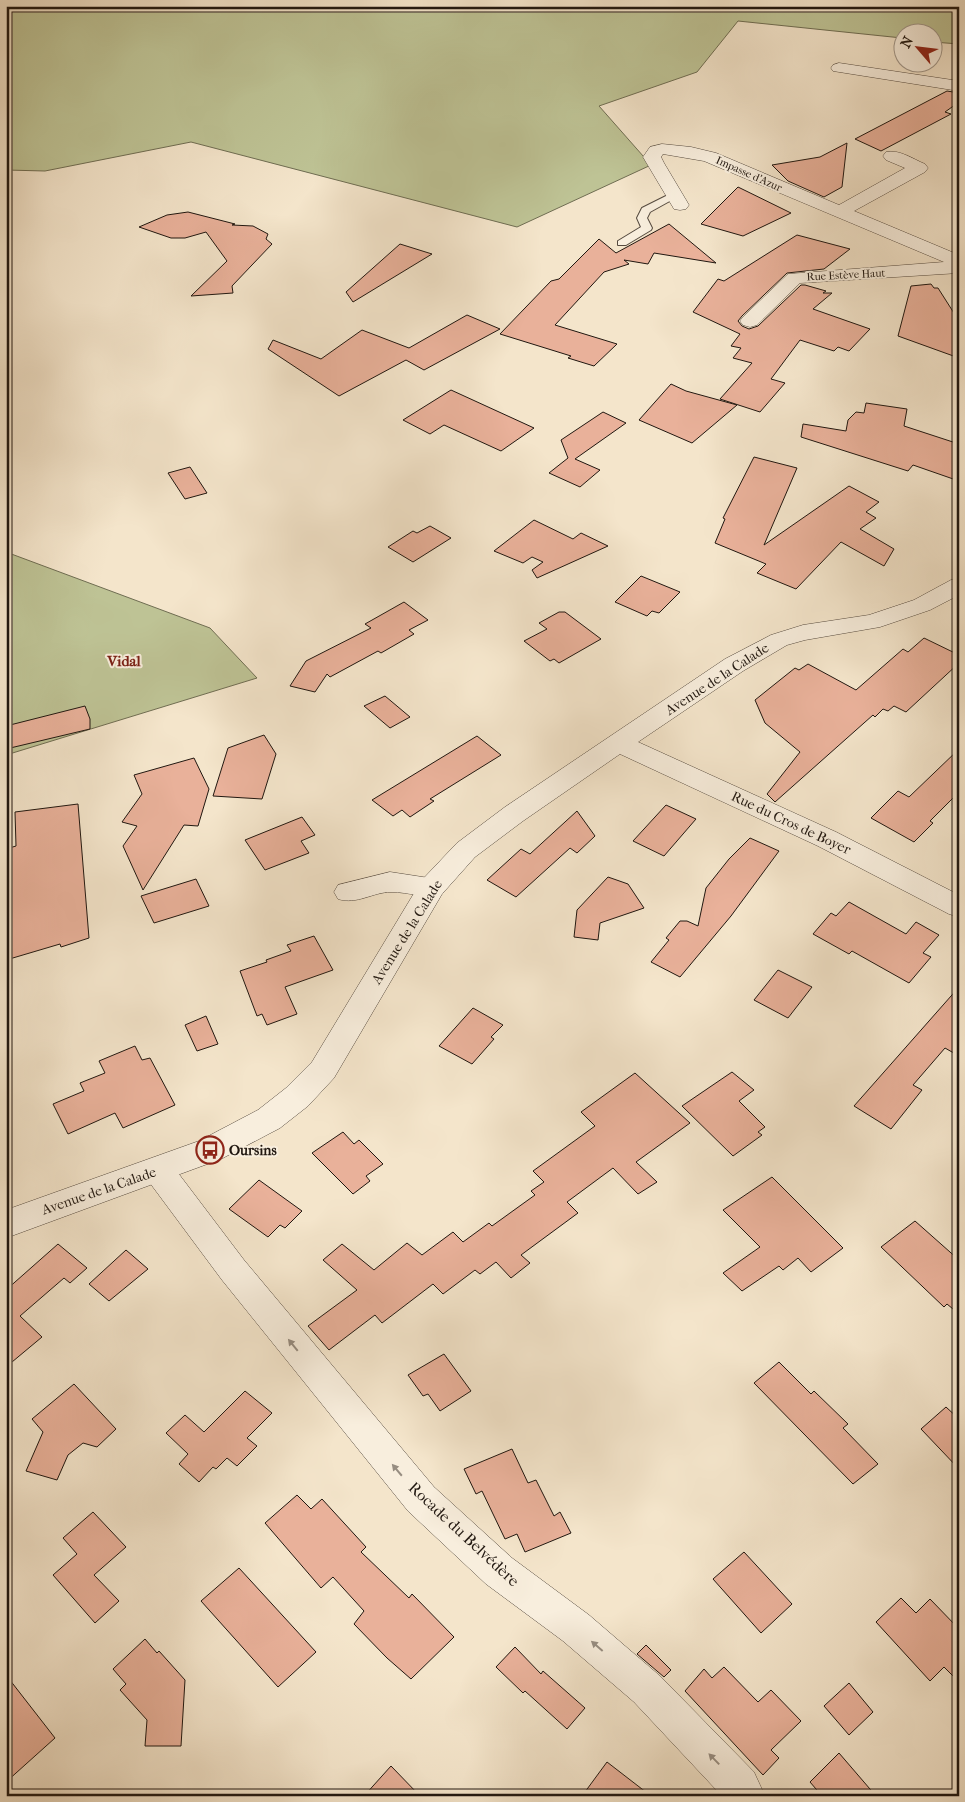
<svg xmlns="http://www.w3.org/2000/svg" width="965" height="1802" viewBox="0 0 965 1802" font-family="'IM FELL French Canon',serif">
<rect width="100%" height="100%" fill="#f4e5cb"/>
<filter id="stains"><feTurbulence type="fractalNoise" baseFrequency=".004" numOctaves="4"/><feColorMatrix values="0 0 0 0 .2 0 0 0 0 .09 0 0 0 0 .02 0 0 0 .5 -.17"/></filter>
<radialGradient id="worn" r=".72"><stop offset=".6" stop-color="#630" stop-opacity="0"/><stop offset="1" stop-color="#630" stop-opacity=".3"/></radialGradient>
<!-- green -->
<g fill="#bec395" stroke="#6f6d52">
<polygon points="6,6 959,6 959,44 933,42 932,32 902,32 902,38 738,21 697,72 599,106 651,165 517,227 191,142 45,171 6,170"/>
<polygon points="6,552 210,628 257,678 6,755"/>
</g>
<!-- building -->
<g fill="#e9b19a" stroke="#201710">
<polygon points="947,91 959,93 959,102 945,112 951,114 881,151 855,139"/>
<polygon points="847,143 842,187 824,197 788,181 772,165 820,157"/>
<polygon points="738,187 791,213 743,236 701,224"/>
<polygon points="188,212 235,224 232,225 253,226 268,234 266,239 272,244 232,286 233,293 191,296 227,261 206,232 185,238 171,238 139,227 167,215"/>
<polygon points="669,224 716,263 654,253 648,264 624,260 629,264 604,272 555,325 617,344 594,366 568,358 571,356 500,334 551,281 559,279 599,239 616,253"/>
<polygon points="797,235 850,249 824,269 787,273 742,316 738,321 742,326 749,329 758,326 801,285 805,285 826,291 823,293 832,293 813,309 870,329 849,351 838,347 834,351 800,340 771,379 785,383 760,412 720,399 752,363 733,358 741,348 731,346 740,334 693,312 718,279 724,281"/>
<polygon points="400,244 432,254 353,302 346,292"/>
<polygon points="931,284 934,288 938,288 959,321 959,358 898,336 911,286"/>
<polygon points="467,315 500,329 424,370 406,360 339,396 268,349 273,340 321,359 362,330 409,348"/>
<polygon points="671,384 686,391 737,405 692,443 639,420"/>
<polygon points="451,390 534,428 501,451 444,425 430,434 403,420"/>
<polygon points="866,403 907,409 904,426 959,444 959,481 913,465 908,471 801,437 803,424 846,431 848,420 856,412 864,413"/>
<polygon points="603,412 626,423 575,459 600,470 580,487 549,473 568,458 561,440"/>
<polygon points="754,457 797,468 764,545 849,486 879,502 866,512 876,518 860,529 894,549 884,566 841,542 796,589 757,573 766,564 715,543 725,519 723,518"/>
<polygon points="190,467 207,493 185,499 168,473"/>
<polygon points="534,520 573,539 581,533 608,546 537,578 532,570 543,562 532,557 523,563 494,551"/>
<polygon points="430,526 451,538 413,562 388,547 413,531 417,533"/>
<polygon points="641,576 680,592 659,613 652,611 647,616 615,602"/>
<polygon points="404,602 428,620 409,630 414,634 381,653 378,651 330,677 327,674 315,692 290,686 306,661 371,628 365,624"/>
<polygon points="559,612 565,612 601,639 559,663 554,659 550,661 524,641 547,629 539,623"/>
<polygon points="924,638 959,655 959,663 906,712 894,706 888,711 883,709 875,717 873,715 775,802 767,794 800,752 765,723 755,700 795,668 799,670 808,664 856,690 903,649 908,652"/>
<polygon points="385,696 410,717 390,728 364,706"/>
<polygon points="85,706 90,719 90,729 6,749 6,726"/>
<polygon points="264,735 276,754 262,799 213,796 228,748"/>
<polygon points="477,736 501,755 430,799 434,801 410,817 402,810 393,816 372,800"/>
<polygon points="959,749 959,792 930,821 933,823 914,842 871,818 898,791 909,797"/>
<polygon points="194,758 209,789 198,826 184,825 143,890 123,846 137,826 122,822 142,794 134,775"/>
<polygon points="78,804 89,938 61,947 60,944 6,960 6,849 16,846 15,812"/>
<polygon points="666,805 696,819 664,856 633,841"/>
<polygon points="577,811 595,836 577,853 570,848 516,897 487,880 521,849 530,854"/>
<polygon points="302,817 315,835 301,841 309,853 265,870 245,840"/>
<polygon points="750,838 779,851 731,916 680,977 651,962 669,940 666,938 680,921 687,921 698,926 706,888 729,859"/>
<polygon points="608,877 628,884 644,908 600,923 598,940 574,937 577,910"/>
<polygon points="196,879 209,906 154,923 141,896"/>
<polygon points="849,902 906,934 916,922 939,935 923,953 931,957 909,983 852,951 849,954 813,934 831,913 836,916"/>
<polygon points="314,936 333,970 285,987 297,1014 267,1025 262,1014 257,1016 240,971 267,962 266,960 291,951 287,945"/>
<polygon points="778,970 812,987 788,1018 754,1000"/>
<polygon points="959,987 959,1056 945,1048 913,1085 922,1090 891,1129 854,1106"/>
<polygon points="473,1008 503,1025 491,1037 494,1039 472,1064 439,1046"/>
<polygon points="206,1016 218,1044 197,1051 185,1025"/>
<polygon points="135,1046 142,1060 150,1058 175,1105 123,1128 115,1113 68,1134 53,1104 84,1091 80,1083 105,1073 99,1061"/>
<polygon points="732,1072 754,1090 739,1101 765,1127 758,1132 762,1135 733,1156 682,1106"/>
<polygon points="635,1073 690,1123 636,1162 657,1182 638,1194 613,1168 567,1202 578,1213 521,1255 530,1263 511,1278 496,1262 480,1274 475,1270 443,1294 433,1284 382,1323 375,1315 329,1350 308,1326 357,1290 323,1260 342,1244 374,1270 407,1243 422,1255 453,1232 463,1242 489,1223 492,1226 535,1195 531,1191 544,1182 533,1171 595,1126 581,1112"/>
<polygon points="343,1132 354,1144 359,1140 383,1164 366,1176 370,1181 353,1194 312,1153"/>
<polygon points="772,1177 843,1248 811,1272 798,1258 783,1270 779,1266 742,1291 723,1273 760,1247 723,1210"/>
<polygon points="259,1180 302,1211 285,1228 280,1225 268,1237 229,1209"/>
<polygon points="915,1221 959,1260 959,1314 947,1304 944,1307 881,1247"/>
<polygon points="58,1244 87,1268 70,1283 64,1278 20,1316 42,1337 6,1367 6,1290"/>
<polygon points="126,1250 148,1269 109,1301 89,1284"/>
<polygon points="444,1354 471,1391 440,1411 428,1394 423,1396 408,1375"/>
<polygon points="779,1362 811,1394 814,1391 848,1424 843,1428 878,1464 853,1484 754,1383"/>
<polygon points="74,1384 116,1429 97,1447 83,1443 68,1455 57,1480 26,1471 43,1432 32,1419"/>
<polygon points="245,1391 272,1413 247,1438 257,1446 237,1466 227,1458 216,1469 213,1467 199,1482 179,1464 188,1454 166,1433 185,1415 204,1432"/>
<polygon points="946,1407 959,1419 959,1469 921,1429"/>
<polygon points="512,1449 528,1483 536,1480 554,1516 560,1512 571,1533 525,1552 517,1534 505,1539 482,1491 476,1494 464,1469"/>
<polygon points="297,1495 311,1509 322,1499 366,1547 361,1552 409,1598 412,1594 454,1637 411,1679 387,1658 354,1624 364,1611 333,1577 321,1588 265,1523"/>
<polygon points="93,1512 126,1547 94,1575 119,1601 95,1623 53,1575 77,1554 63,1538"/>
<polygon points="744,1552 792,1604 761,1633 713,1579"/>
<polygon points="239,1568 316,1652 278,1687 201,1601"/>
<polygon points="901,1598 916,1613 930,1599 959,1629 959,1682 944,1667 930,1681 876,1622"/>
<polygon points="145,1639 157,1653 159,1651 185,1680 181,1746 145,1746 147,1720 120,1690 126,1684 113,1669"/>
<polygon points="646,1645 671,1670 664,1677 637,1654"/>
<polygon points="515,1647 541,1674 543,1671 585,1708 567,1729 525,1691 523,1693 496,1667"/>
<polygon points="724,1667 758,1702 771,1690 801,1721 771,1750 779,1758 763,1775 685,1691 704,1669 712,1678"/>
<polygon points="6,1675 55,1738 6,1782"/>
<polygon points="849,1683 873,1712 849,1735 824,1706"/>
<polygon points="839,1753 876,1796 822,1796 810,1782"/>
<polygon points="607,1762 651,1796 582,1796"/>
<polygon points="391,1766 420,1796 364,1796"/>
</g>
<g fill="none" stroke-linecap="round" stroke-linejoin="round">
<!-- service casing -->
<g stroke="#554a3f" stroke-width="2">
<polygon id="service" points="674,192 677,193 677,197 650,212 647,218 652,228 651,230 626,245 618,245 618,241 641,227 637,218 642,208"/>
</g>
<!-- minor casing -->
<g stroke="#554a3f" stroke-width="1">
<g id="minor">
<polygon points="839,63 959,81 959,91 833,71 831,68 833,65"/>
<path d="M662 144 691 147 716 153 839 205 905 168 886 160 883 156 886 152C899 149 913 159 925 164L928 168 925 172 854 211 959 255V273L800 283 757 325 750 327 743 325 740 321 743 317 788 274 944 262 704 161 663 154 661 157 664 163 689 205 686 209 680 210 674 209 643 157 650 147Z"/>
<path d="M390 872 442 880 446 887 442 894C425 899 409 892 391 892 373 892 357 905 338 899L334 892 338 885Z"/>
<polygon points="158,1157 169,1161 244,1260 434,1487 512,1558 589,1615 660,1676 754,1772 765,1796 722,1796 634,1702 563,1641 486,1584 408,1511 222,1280 147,1179 142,1170 147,1161"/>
</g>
</g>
<!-- tertiary casing -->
<g stroke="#554a3f" stroke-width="1">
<polygon id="tertiary" points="959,578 959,595 930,610 880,627 805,640 787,645 743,671 638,742 836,832 959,895 959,917 949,914 818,846 620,754 523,821 475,857 442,894 334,1078 308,1106 280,1128 221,1159 6,1238 6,1210 199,1141 258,1110 286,1088 312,1062 422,880 457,843 505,807 725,659 771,635 803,625 869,615 914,600 951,580"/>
</g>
<!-- service -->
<use href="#service" fill="#f8eedd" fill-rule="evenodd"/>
<!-- minor -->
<use href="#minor" fill="#f8eedd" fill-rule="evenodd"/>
<!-- tertiary -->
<use href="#tertiary" fill="#f8eedd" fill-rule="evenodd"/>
</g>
<!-- one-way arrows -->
<defs><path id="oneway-solid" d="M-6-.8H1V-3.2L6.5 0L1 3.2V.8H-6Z" transform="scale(1.25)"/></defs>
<g fill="#978d81">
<use href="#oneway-solid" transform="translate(293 1345) rotate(-129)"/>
<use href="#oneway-solid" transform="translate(397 1470) rotate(-130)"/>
<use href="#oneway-solid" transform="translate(597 1646) rotate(-139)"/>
<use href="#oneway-solid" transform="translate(714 1759) rotate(-134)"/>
</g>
<!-- icons -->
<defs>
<g id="bus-ring" transform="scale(1.4375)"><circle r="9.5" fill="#f8eedd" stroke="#8f2418" stroke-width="1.5"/><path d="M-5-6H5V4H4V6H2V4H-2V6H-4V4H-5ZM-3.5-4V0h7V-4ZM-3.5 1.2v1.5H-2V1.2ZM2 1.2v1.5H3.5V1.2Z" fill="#8f2418"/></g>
</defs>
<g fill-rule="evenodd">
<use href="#bus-ring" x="210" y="1150"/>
</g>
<g text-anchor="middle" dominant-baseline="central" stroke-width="4" stroke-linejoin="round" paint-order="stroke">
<!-- far-street labels -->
<g font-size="11" fill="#201710" stroke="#f8eedd">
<text transform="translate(749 174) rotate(24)">Impasse d'Azur</text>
<text transform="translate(846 275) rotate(-3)">Rue Estève Haut</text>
</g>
<!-- street labels -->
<g font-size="14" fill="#201710" stroke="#f8eedd">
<text transform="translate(717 679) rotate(-33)">Avenue de la Calade</text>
<text transform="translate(791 823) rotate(25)">Rue du Cros de Boyer</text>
<text transform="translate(407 932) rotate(-58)">Avenue de la Calade</text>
<text transform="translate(99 1191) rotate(-19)">Avenue de la Calade</text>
</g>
<!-- poi labels -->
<g font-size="14" font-weight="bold" fill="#201710" stroke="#f8eedd" text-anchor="start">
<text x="229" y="1150">Oursins</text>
</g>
<!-- neighbourhood labels -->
<g font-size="15" font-weight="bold" fill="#7a1f14" stroke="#f8eedd">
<text x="124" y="661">Vidal</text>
</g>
<!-- near-street labels -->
<g font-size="16" fill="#201710" stroke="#f8eedd">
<text transform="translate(464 1534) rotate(43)">Rocade du Belvédère</text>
</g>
</g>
<!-- margin -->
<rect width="965" height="1802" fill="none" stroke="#f4e5cb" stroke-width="25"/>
<rect x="8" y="8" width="950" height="1787" fill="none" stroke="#201710" stroke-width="2.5"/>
<rect x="12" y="12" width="940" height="1777" fill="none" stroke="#201710"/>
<!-- north arrow -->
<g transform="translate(918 48) rotate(298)"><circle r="24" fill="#f8eedd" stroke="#a2988b"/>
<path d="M0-4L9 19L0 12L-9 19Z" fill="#8f2418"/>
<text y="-8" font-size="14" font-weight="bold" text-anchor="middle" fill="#201710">N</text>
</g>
<rect width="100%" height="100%" filter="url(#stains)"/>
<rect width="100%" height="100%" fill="url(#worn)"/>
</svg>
